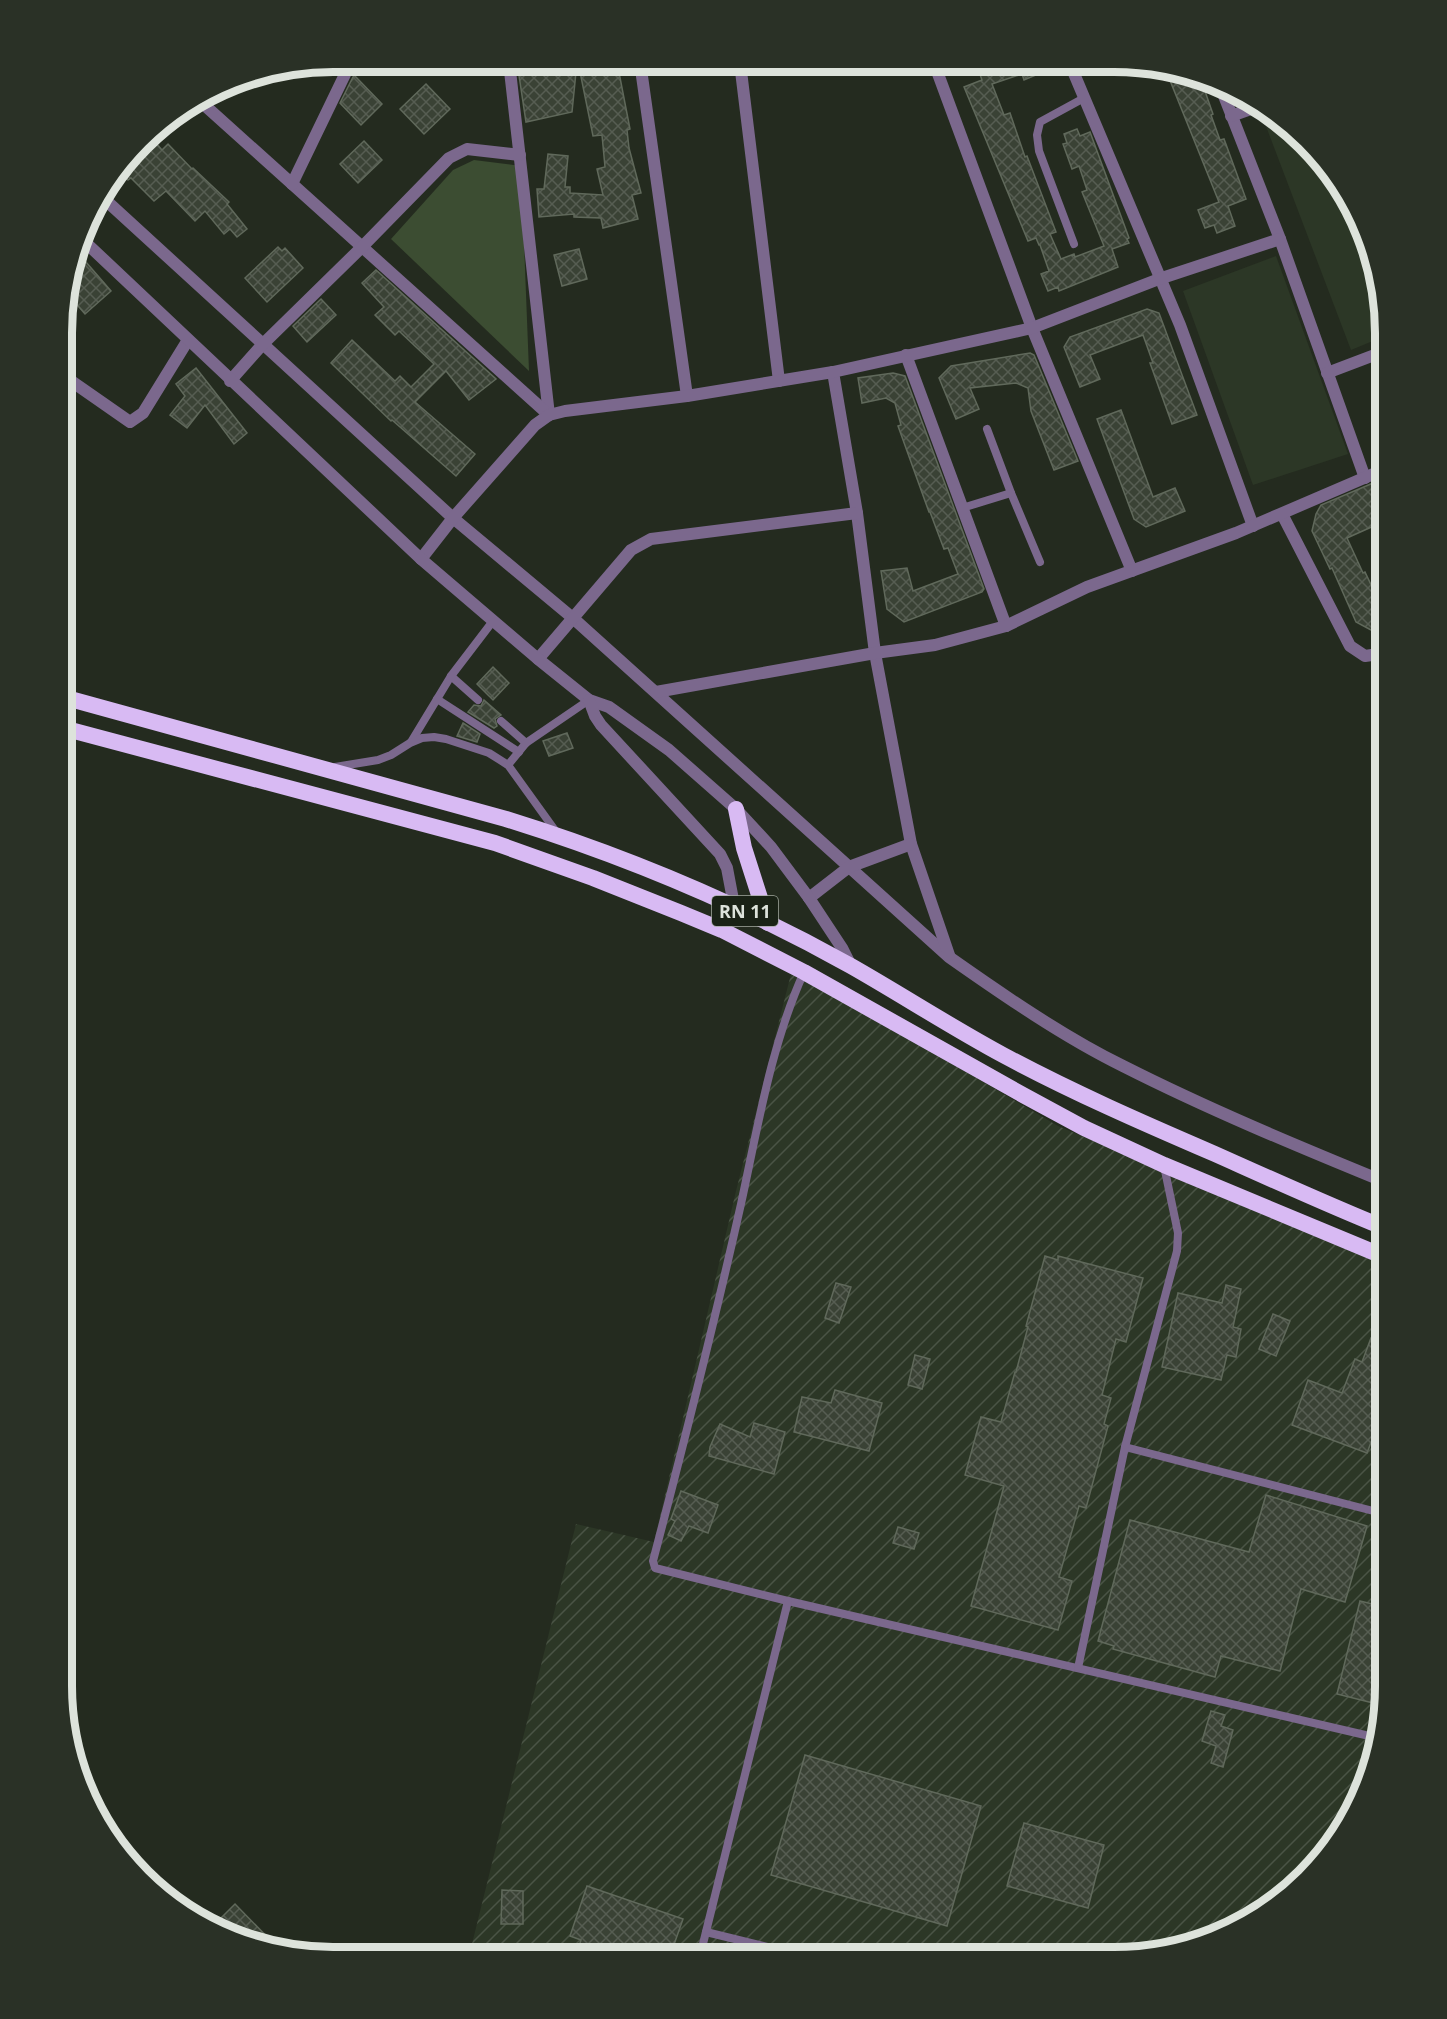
<svg xmlns="http://www.w3.org/2000/svg" width="1447" height="2019" viewBox="0 0 1447 2019" font-family="'Open Sans',sans-serif">
<defs>
<pattern id="industrial-furrows" width="10" height="10" patternUnits="userSpaceOnUse" patternTransform="scale(1.5)"><rect width="10" height="10" fill="#2c3726"/><path d="M-1 1l2-2M0 10L10 0M9 11l2-2" fill="none" stroke="#4a5445"/></pattern>
<pattern id="building-cross-hatch" width="8" height="8" patternUnits="userSpaceOnUse" patternTransform="scale(1.5)"><rect width="8" height="8" fill="#3a4235"/><path d="M0 0l8 8M0 8l8-8" fill="none" stroke="#565d52"/></pattern>
</defs>
<rect width="100%" height="100%" fill="#242b1f"/>
<!-- built -->
<g fill="#2c3726">
<polygon points="1277,116 1358,213 1385,336 1351,350 1264,121"/>
<polygon points="1276,256 1348,454 1253,485 1183,291"/>
</g>
<!-- industrial -->
<polygon fill="url(#industrial-furrows)" points="792,970 1058,1126 1385,1264 1385,1704 1371,1774 1340,1837 1293,1890 1234,1930 1115,1957 469,1956 576,1524 654,1542 736,1191"/>
<!-- green -->
<polygon fill="#3c4d32" points="474,160 521,166 529,371 391,239 453,170"/>
<!-- building -->
<g fill="url(#building-cross-hatch)" stroke="#60695b" stroke-width="1.5">
<polygon points="517,62 577,62 572,112 526,122"/>
<polygon points="578,62 617,62 630,129 627,130 629,148 641,193 632,195 638,219 603,228 601,218 574,217 574,214 539,217 537,189 544,189 548,154 568,156 565,187 570,187 570,193 603,195 597,169 605,167 602,135 593,136"/>
<polygon points="976,63 1062,64 1024,80 1022,74 992,84 1004,115 1010,113 1025,157 1027,156 1056,232 1050,234 1061,259 1074,254 1075,257 1104,246 1082,192 1087,190 1079,166 1072,169 1063,144 1067,143 1064,134 1077,129 1080,136 1090,132 1129,238 1127,239 1129,243 1112,249 1118,267 1059,291 1058,287 1048,291 1041,274 1049,271 1040,245 1039,245 1036,238 1028,241 964,87 982,80"/>
<polygon points="1165,68 1200,77 1213,114 1211,115 1220,140 1224,139 1246,199 1228,206 1235,226 1217,233 1214,225 1205,228 1198,210 1219,202"/>
<polygon points="354,75 382,104 361,125 340,103"/>
<polygon points="426,84 450,109 424,134 400,109"/>
<polygon points="149,135 162,150 168,144 192,169 193,168 229,202 227,204 247,229 237,237 230,229 224,234 205,211 195,221 166,191 154,201 131,178 128,180 120,170"/>
<polygon points="364,141 382,160 358,183 340,164"/>
<polygon points="278,247 282,251 285,248 303,268 267,302 245,278"/>
<polygon points="579,249 587,279 562,286 554,255"/>
<polygon points="79,254 111,291 85,314 66,292"/>
<polygon points="376,270 496,379 469,400 446,371 415,402 475,454 456,476 392,420 391,421 331,363 352,340 395,381 400,376 411,387 434,364 399,331 395,335 375,315 384,307 362,283"/>
<polygon points="321,299 336,315 307,342 293,326"/>
<polygon points="1147,309 1159,313 1197,415 1172,424 1150,363 1153,363 1143,335 1090,355 1100,379 1080,387 1064,347 1070,337"/>
<polygon points="1030,353 1034,355 1078,461 1054,470 1031,411 1028,388 1016,383 970,388 979,409 956,419 939,378 951,366"/>
<polygon points="196,368 247,433 234,444 205,405 187,428 170,415 185,396 176,384"/>
<polygon points="893,373 905,376 984,589 982,592 904,622 887,609 881,571 907,568 913,591 958,574 948,548 944,549 930,512 929,512 898,426 901,425 895,403 886,398 862,403 858,378"/>
<polygon points="1121,410 1153,497 1175,488 1185,511 1146,527 1134,519 1097,419"/>
<polygon points="1385,478 1385,521 1347,538 1363,573 1365,572 1374,591 1385,586 1385,633 1371,630 1356,622 1332,568 1330,569 1312,531 1316,514 1321,505"/>
<polygon points="493,667 509,683 493,700 477,684"/>
<polygon points="484,700 501,715 495,719 497,726 494,728 468,712 474,705 481,706"/>
<polygon points="463,723 480,734 477,742 457,736"/>
<polygon points="567,733 573,748 549,756 543,741"/>
<polygon points="1045,1256 1058,1260 1058,1256 1143,1278 1126,1342 1116,1339 1102,1395 1111,1398 1104,1424 1108,1426 1086,1508 1079,1506 1059,1577 1072,1581 1058,1630 971,1606 1004,1486 965,1475 981,1417 1001,1422 1015,1372 1016,1372 1028,1327 1026,1326"/>
<polygon points="836,1283 851,1287 839,1323 825,1318"/>
<polygon points="1226,1285 1241,1289 1233,1327 1241,1329 1236,1357 1227,1355 1221,1380 1162,1367 1178,1293 1222,1303"/>
<polygon points="1273,1314 1290,1321 1276,1356 1259,1349"/>
<polygon points="1371,1338 1385,1343 1385,1405 1367,1453 1292,1425 1308,1380 1342,1393 1355,1359 1362,1362"/>
<polygon points="915,1355 930,1359 922,1389 908,1385"/>
<polygon points="835,1390 882,1403 869,1451 794,1432 802,1397 831,1403"/>
<polygon points="754,1423 785,1432 774,1474 709,1456 710,1447 720,1424 750,1437"/>
<polygon points="681,1491 718,1505 708,1533 689,1526 681,1541 668,1535 675,1521 671,1519"/>
<polygon points="1266,1495 1367,1526 1345,1602 1301,1589 1280,1671 1221,1656 1215,1677 1113,1649 1114,1646 1098,1641 1130,1520 1249,1552"/>
<polygon points="898,1527 919,1533 914,1549 893,1543"/>
<polygon points="1360,1601 1385,1607 1385,1706 1337,1694"/>
<polygon points="1211,1711 1225,1715 1221,1726 1233,1730 1223,1767 1211,1763 1216,1746 1202,1741"/>
<polygon points="805,1755 981,1806 947,1926 771,1875"/>
<polygon points="1024,1823 1104,1845 1088,1908 1007,1886"/>
<polygon points="587,1886 683,1919 670,1956 576,1956 581,1940 570,1936"/>
<polygon points="502,1890 523,1891 523,1924 501,1924"/>
<polygon points="235,1904 278,1948 243,1935 234,1926 230,1930 215,1924"/>
</g>
<g fill="none" stroke-linecap="round" stroke-linejoin="round">
<!-- service -->
<g stroke="#7b688d" stroke-width="8">
<polyline points="1074,244 1039,151 1037,135 1040,122 1084,98"/>
<polyline points="1011,493 1040,562"/>
<polyline points="962,508 1011,493 987,429"/>
<polyline points="451,676 478,700"/>
<polyline points="437,699 519,752"/>
<polyline points="501,721 526,743"/>
<polyline points="411,742 451,676 493,621"/>
<polyline points="508,765 526,743 589,700"/>
<polyline points="335,767 378,760 391,755 410,743 422,738 434,737 446,739 489,753 508,765 557,833"/>
<path d="M804 972C771 1045 758 1126 741 1204 714 1324 684 1443 653 1561L655 1568 788 1601 1378 1738"/>
<polyline points="1125,1447 1385,1514"/>
<polyline points="1078,1668 1125,1447 1177,1251 1178,1233 1164,1166"/>
<polyline points="706,1932 808,1957"/>
<polyline points="700,1956 788,1601"/>
</g>
<!-- minor -->
<g stroke="#7b688d" stroke-width="12">
<polyline points="509,62 549,415"/>
<polyline points="640,62 687,396"/>
<polyline points="740,63 779,381"/>
<polyline points="934,63 1032,328 1132,571"/>
<polyline points="1070,64 1180,325 1253,526"/>
<polyline points="1219,83 1280,239 1365,478"/>
<polyline points="201,102 549,415"/>
<polyline points="1231,116 1259,106"/>
<polyline points="292,184 351,62"/>
<path d="M100 195 453 518 574 619 949 957C1003 995 1064 1037 1123 1066 1208 1109 1297 1146 1385 1182"/>
<polyline points="906,355 1006,626"/>
<polyline points="833,372 857,513 875,653 911,844 949,955"/>
<polyline points="1327,373 1385,351"/>
<polyline points="64,376 130,422 143,413 188,340"/>
<polyline points="230,381 262,345 362,247 449,158 467,149 520,155"/>
<polyline points="1282,514 1350,646 1365,656 1385,653"/>
<polyline points="421,559 453,518 535,425 549,415 565,411 687,396 833,372 1032,328 1159,279 1280,239"/>
<polyline points="538,659 631,550 651,539 857,513"/>
<polyline points="656,692 875,653 935,645 1006,626 1087,587 1236,533 1385,469"/>
<polyline points="809,898 849,867 911,844"/>
</g>
<!-- tertiary -->
<g stroke="#7b688d" stroke-width="12">
<polyline points="83,240 421,559 538,659 589,700 609,707 669,750 736,809 771,847 809,898 842,948 851,966"/>
<polyline points="589,700 595,716 601,725 720,854 727,868 734,905"/>
</g>
<!-- trunk -->
<g stroke="#d8baf3" stroke-width="16">
<path d="M63 697 506 819C625 856 742 905 851 966 902 995 951 1027 1003 1055 1072 1092 1143 1123 1215 1154 1271 1179 1328 1205 1385 1228"/>
<polyline points="63,728 495,843 593,878 681,913 722,930 804,972 1023,1095 1084,1128 1164,1165 1385,1257"/>
<polyline points="736,809 744,848 768,923"/>
</g>
</g>
<g text-anchor="middle" dominant-baseline="central" stroke-width="6" stroke-linejoin="round" paint-order="stroke">
<!-- shield labels -->
<rect fill="#1a2216" stroke="#a2a9a0" stroke-width="1.5" x="712" y="896" width="66" height="30" rx="4.5"/>
<g font-size="18" font-weight="bold" fill="#dde3db">
<text x="745" y="911">RN 11</text>
</g>
</g>
<!-- crop -->
<path d="M0 0H1447V2019H0ZM333 72H1114A261 261 0 0 1 1375 333V1686A261 261 0 0 1 1114 1947H333A261 261 0 0 1 72 1686V333A261 261 0 0 1 333 72Z" fill="#2a3126" fill-rule="evenodd"/>
<path fill="none" stroke="#dde3db" stroke-width="8" d="M333 72H1114A261 261 0 0 1 1375 333V1686A261 261 0 0 1 1114 1947H333A261 261 0 0 1 72 1686V333A261 261 0 0 1 333 72Z"/>
</svg>
